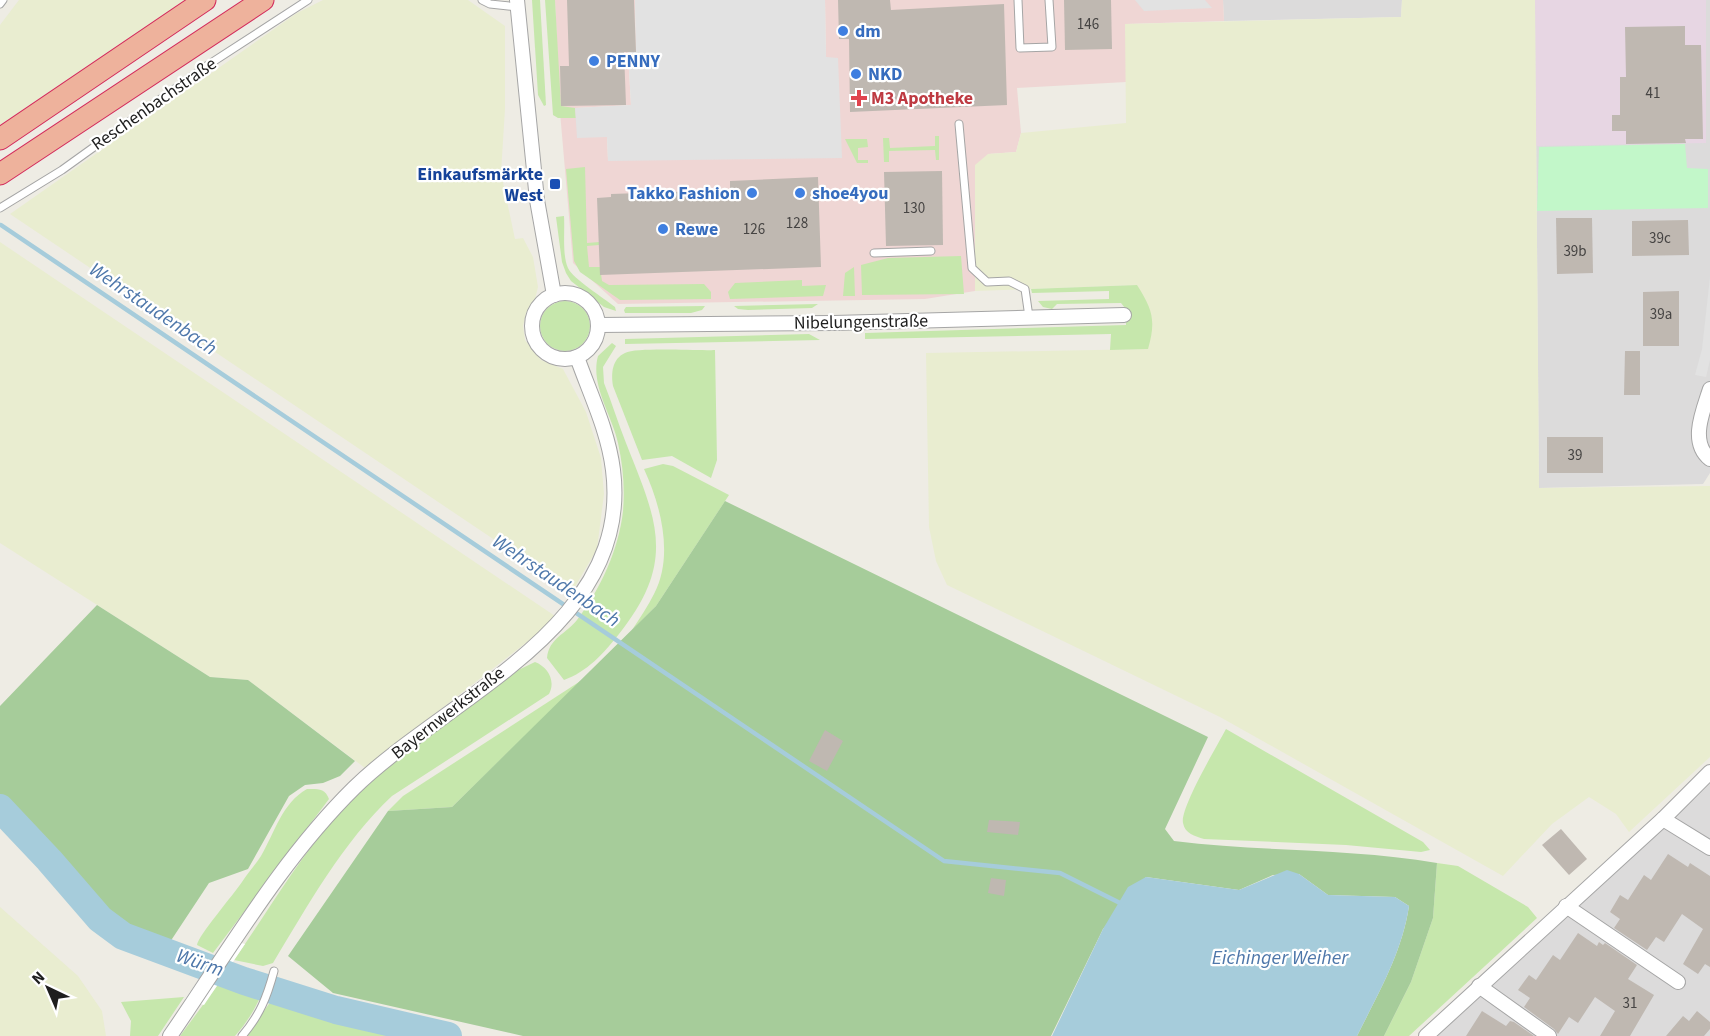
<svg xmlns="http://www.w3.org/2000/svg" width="1710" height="1036" viewBox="0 0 1710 1036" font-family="'Source Sans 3',sans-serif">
<rect width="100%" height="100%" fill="#eeece4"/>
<!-- residential -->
<g fill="#dcdbdb">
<polygon points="1223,0 1402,0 1401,17 1224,21"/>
<polygon points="1535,0 1710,0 1710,473 1703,484 1539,488"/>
<polygon points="1710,772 1710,1036 1426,1036"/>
</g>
<!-- commercial -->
<polygon fill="#efd6d4" points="555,0 635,0 636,52 628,53 631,105 575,108 607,137 608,160 838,58 826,58 825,0 1223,0 1224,21 1126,24 1126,82 1017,88 1021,133 1016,152 988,154 975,291 925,299 618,304 573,263 560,112"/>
<!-- industrial -->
<polygon fill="#e7d6e3" points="1535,0 1706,0 1706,143 1536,146"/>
<!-- farmland -->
<g fill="#e9edd0">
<polygon points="19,0 185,0 0,125 0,25"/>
<polygon points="323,0 468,0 505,26 505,109 501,173 515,239 523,238 533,257 538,287 535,299 526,313 523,326 525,340 541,360 563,369 586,412 601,458 604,494 597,549 572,592 10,214 297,13"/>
<polygon points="1402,0 1535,0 1539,488 1710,486 1710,757 1629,832 1616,814 1589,797 1552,824 1503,876 1220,717 947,585 936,561 929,527 926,353 1148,349 1137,285 975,291 975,165 988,154 1016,152 1021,133 1126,123 1125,24 1401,17"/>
<polygon points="0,242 558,618 365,768 248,680 210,677 0,543"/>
<polygon points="0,907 78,976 102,1011 106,1036 0,1036"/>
</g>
<!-- grass -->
<g fill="#c6e7ac">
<polygon points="532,0 540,0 546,105 544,106 538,95"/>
<polygon points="545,0 555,0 561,106 575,108 576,118 558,118 553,115"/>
<polygon points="935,136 939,136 939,160 936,160 935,150 889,151 889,162 884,162 883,138 889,138 890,148 935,146"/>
<polygon points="867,139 868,147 858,148 858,160 868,160 868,163 857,163 845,139"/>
<polygon points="585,167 587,243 599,242 599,245 587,246 589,267 600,267 602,281 609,285 704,284 711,292 711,299 620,300 580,272 574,261 566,169"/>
<path d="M564 216C565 231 562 255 568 268 573 279 604 298 615 307L616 311 604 307 571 281 566 273 562 262 556 217Z"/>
<polygon points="961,256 964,294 862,295 861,265 888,258"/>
<polygon points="854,267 855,296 843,296 845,273"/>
<polygon points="802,280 802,286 826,285 823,296 730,299 728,292 735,283"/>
<path d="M1137 285C1153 310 1156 321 1148 349L1110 350 1111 334 865 339V333L1126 325 1125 308 1121 303 1057 304 1052 309 1043 307 1038 301 1109 299V291L1032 293 1031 289Z"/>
<circle cx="565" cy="326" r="25"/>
<polygon points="818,304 812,308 748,310 738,309 734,306"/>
<polygon points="705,306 702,310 691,313 625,313 624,310 626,307"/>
<polygon points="809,334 820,340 625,344 625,339"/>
<path d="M612 343 616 346 603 367 604 383C612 403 618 423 626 443 657 521 677 561 619 634 604 653 587 672 564 680L547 658C549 638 566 634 577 620 600 590 619 549 623 511 625 489 623 465 618 443 612 415 590 385 598 356Z"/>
<path d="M715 350 717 460 711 478 672 456 642 460 613 386C611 373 612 359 625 353 637 347 698 351 715 350Z"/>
<path d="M663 464 673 466 729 495 656 606 632 630C640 618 648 606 654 594 674 556 661 506 644 469Z"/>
<path d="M535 662C548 667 556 681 549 694L392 796C343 842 308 905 273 963L263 966 234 960C267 913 296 862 334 819 380 767 455 717 510 674Z"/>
<polygon points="582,680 452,807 388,811 403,796"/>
<path d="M1226 729 1423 842 1430 850 1421 852 1346 845 1204 839C1195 836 1185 834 1183 823 1180 808 1217 746 1226 729Z"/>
<path d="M307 789C318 789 325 788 329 799L213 953 197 945C198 936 234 894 242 882 248 873 255 865 261 856 275 832 282 803 307 789Z"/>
<polygon points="1437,863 1458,866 1528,907 1537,918 1409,1036 1384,1036 1411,982 1433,918"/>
<path d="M231 967 268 976C261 999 251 1018 235 1036H180Z"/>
<polygon points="184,997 158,1036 130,1036 131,1021 121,1002"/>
<polygon points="271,1001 407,1036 246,1036"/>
</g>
<!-- forest -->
<g fill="#a6cc9a">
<path d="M725 501 1208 737 1165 829 1174 841C1261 852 1350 848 1437 863L1433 918 1411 982 1384 1036H1357C1378 994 1402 953 1409 906L1395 897 1328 895 1299 874 1273 875 1239 890 1146 877 1103 929 1051 1036H523L333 993 288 956 388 811 452 807 656 606Z"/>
<polygon points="97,605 210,677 248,680 355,761 340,776 323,783 305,785 289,796 248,869 209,883 170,942 127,927 88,893 0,796 0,706"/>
</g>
<!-- park -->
<polygon fill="#c2f7c9" points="1685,144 1687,168 1708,169 1708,208 1537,211 1539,147"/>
<!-- parking -->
<g fill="#e2e2e2">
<polygon points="635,0 825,0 826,57 838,58 842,158 608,161 607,137 577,138 575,108 631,105 628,52 636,51"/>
<polygon points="1135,0 1205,0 1212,8 1144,11"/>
<polygon points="1710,277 1710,360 1706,377 1695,375 1702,349"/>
</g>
<!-- water -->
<path fill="#a6ccdb" d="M1287 870 1299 874 1328 895 1395 897 1409 906C1402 953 1378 994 1357 1036H1052L1103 929 1128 887 1146 877 1239 890Z"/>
<!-- pier -->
<polygon fill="#fff" points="227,939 245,944 204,1005 185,999"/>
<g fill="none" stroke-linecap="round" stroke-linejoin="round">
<!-- stream -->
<polyline stroke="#a6ccdb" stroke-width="4.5" points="1,225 944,861 1060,873 1122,904"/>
<!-- river -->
<polyline stroke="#a6ccdb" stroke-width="28" points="0,808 49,860 100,919 123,936 244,981 336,1010 448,1036"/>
</g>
<!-- building -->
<g fill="#bfb8b1">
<polygon points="567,0 634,0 636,52 624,52 626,105 561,106 560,66 569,66"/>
<polygon points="838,0 890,0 891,10 1004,4 1007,105 850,112 849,39 839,39"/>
<polygon points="1064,0 1111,0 1112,49 1065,50"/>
<polygon points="1685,26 1685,45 1701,45 1703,139 1685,139 1686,143 1626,144 1626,131 1612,131 1612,115 1620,115 1620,77 1626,77 1625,27"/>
<polygon points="942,171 943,245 886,246 884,172"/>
<polygon points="818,177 821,267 600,275 597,198 611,197 611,194 730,190 730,181"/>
<polygon points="1556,218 1592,218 1593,273 1557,274"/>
<polygon points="1688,220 1689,255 1632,256 1632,221"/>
<polygon points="1679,291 1679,346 1643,346 1643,292"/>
<polygon points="1625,351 1640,351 1640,395 1624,395"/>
<rect x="1547" y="437" width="56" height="36"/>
<polygon points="825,730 843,741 827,771 809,761"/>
<polygon points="989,820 1020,822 1018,835 987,832"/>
<polygon points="1561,829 1587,859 1569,875 1542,845"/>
<polygon points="1668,854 1688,867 1690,863 1710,876 1710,967 1705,964 1698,974 1683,964 1703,929 1682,914 1664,942 1656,937 1647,950 1614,928 1620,919 1610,912 1620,895 1628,900 1644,875 1651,880"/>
<polygon points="991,878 1006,880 1004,896 988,893"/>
<polygon points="1578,933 1597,946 1599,942 1603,945 1605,943 1637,965 1628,979 1654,995 1630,1036 1600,1036 1615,1011 1595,997 1578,1023 1569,1017 1558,1034 1554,1029 1524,1007 1530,998 1518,990 1529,975 1536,980 1553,955 1560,960"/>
<polygon points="1482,1011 1506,1026 1510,1021 1514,1022 1534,1036 1466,1036"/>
<polygon points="1697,1011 1710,1022 1710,1029 1704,1036 1666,1036 1683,1016 1689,1021"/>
</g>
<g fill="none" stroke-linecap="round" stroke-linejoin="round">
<!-- service casing -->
<g stroke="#a5a5a5" stroke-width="9">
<g id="service">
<polyline points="482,0 490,4 518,7"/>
<polyline points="1018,0 1020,48 1052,47 1049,0"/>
<polyline points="0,4 3,0"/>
<polyline points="959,124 972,268 987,282 1009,281 1025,289 1029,317"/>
<polyline points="0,208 62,170 208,65 308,0"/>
<polyline points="874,253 931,251"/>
<path d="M242 1036C260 1015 267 997 274 971"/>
</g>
</g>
<!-- minor casing -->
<g stroke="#a5a5a5" stroke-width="16">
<g id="minor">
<polyline points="517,0 537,200 554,295"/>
<circle cx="565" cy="326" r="33"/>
<polyline points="599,325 834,323 1124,315"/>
<path d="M1710 389C1703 411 1689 442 1710 459"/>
<polyline points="1663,819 1710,848"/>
<polyline points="1566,906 1678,982"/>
<polyline points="1479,986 1549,1036"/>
<path d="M170 1036C228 952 281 860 354 788 447 697 633 627 613 470 608 430 590 394 577 357"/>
<polyline points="1426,1036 1663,819 1710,772"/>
</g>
</g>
<!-- trunk casing -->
<g stroke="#d32b5c" stroke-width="23">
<g id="trunk">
<polyline points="0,139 205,0"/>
<polyline points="0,174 263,0"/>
</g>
</g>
<!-- service -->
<use href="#service" stroke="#fff" stroke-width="7"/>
<!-- minor -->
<use href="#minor" stroke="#fff" stroke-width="14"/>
<!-- trunk -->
<use href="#trunk" stroke="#eeb29c" stroke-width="21"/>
</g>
<!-- markers -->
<g fill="#3f7fe0" stroke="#fff" stroke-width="2">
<circle cx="843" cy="31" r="6"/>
<circle cx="594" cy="61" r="6"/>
<circle cx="856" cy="74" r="6"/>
<circle cx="752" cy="193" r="6"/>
<circle cx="800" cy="193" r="6"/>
<circle cx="663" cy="229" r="6"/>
</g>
<path fill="#e0444e" stroke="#fff" stroke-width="2" d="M856 89h6v6h6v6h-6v6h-6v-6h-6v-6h6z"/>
<rect fill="#1a4fb4" stroke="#fff" stroke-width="2" x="549" y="178" width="12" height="12" rx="3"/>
<g text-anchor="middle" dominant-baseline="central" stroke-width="4.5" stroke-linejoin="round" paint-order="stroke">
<!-- number labels -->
<g font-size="15" fill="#464443">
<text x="1088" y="24">146</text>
<text x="1653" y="93">41</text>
<text x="914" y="208">130</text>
<text x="797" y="223">128</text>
<text x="754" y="229">126</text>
<text x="1660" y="238">39c</text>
<text x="1575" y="251">39b</text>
<text x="1661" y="314">39a</text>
<text x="1575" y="455">39</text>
<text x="1630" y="1003">31</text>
</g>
<!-- shop labels -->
<g font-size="18" font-weight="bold" fill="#366cbe" stroke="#fff" text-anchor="start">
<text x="855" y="31">dm</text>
<text x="606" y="61">PENNY</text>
<text x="868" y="74">NKD</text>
<text x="740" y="193" text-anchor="end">Takko Fashion</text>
<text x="812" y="193">shoe4you</text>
<text x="675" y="229">Rewe</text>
</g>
<!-- health labels -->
<g font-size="18" font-weight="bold" fill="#be3a42" stroke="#fff" text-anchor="start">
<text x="871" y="98">M3 Apotheke</text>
</g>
<!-- street labels -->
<g font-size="18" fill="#1e1e1e" stroke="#fff">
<text transform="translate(154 104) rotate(-35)">Reschenbachstraße</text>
<text transform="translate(861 322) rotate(-1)">Nibelungenstraße</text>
<text transform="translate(448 713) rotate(-38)">Bayernwerkstraße</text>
</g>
<!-- transit labels -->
<g font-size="18" font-weight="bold" fill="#164399" stroke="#fff" text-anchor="end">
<text x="543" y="174">Einkaufsmärkte<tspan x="543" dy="21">West</tspan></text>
</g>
<!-- water labels -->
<g font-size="20" font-style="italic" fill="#4e77aa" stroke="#fff">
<text transform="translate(153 309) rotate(34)">Wehrstaudenbach</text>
<text transform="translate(556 581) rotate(34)">Wehrstaudenbach</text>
<text x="1280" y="958">Eichinger Weiher</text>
<text transform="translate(200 963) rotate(19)">Würm</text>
</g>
</g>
<!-- north arrow -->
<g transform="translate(48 988) rotate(316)" stroke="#ffffff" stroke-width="4.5" paint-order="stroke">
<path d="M0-4.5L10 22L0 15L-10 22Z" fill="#1e1e1e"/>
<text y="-9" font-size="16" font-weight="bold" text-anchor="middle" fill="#1e1e1e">N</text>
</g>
</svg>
